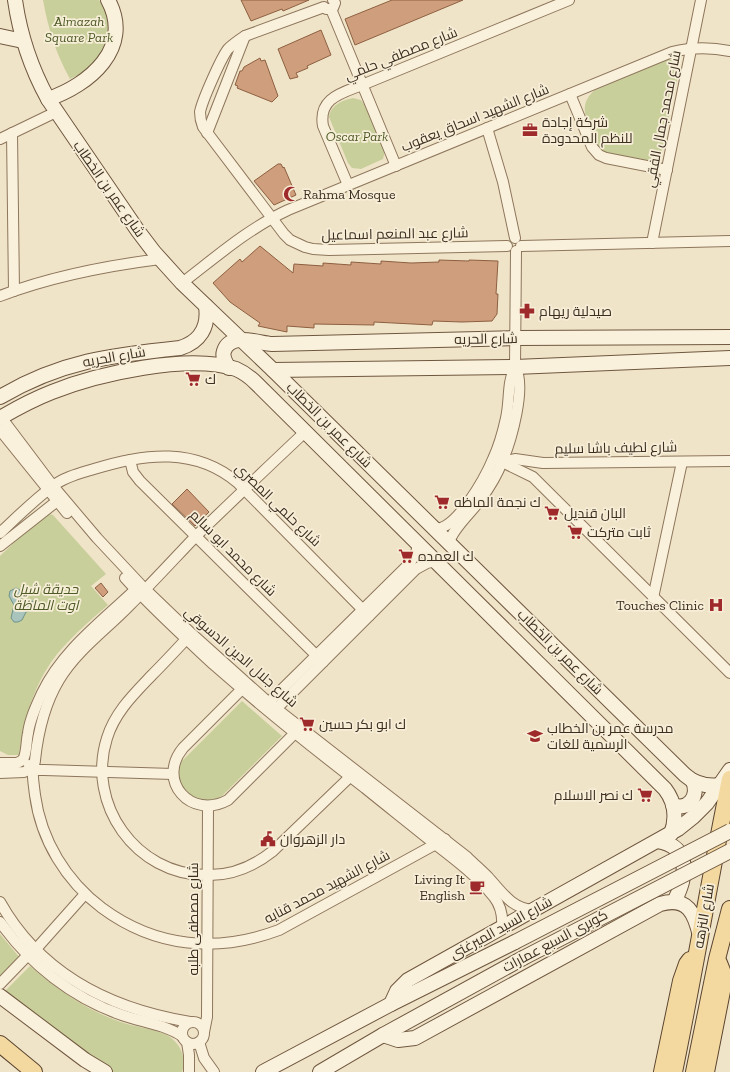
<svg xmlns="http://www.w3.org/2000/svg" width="730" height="1072" viewBox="0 0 730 1072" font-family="'Zilla Slab',Cairo,serif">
<rect width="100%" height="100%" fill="#f0e4c8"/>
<!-- green -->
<g fill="#c9cf9b">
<path d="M43 0H99C115 23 109 54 86 70 82 74 75 76 70 79 56 54 48 28 43 0Z"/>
<path d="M668 59C676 61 679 65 679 72L660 158 656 162H650L606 153C595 148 583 118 585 106 586 99 590 94 595 90Z"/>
<path d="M353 98 361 100 365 105 385 151 383 159 361 169 352 168 348 163 329 117C330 106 342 100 353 98Z"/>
<path d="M49 514 53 515 106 574 91 586 108 605C94 617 80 629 67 643 37 673 25 714 19 755H8L0 751V556L26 531Z"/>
<path d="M242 701 282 736 222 796 211 801 193 799C181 786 174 779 182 761Z"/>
<polygon points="0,934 20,958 0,978"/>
<path d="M30 966C56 989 85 1009 118 1021 133 1027 158 1029 170 1037 181 1045 187 1059 182 1072H91L72 1060 0 1003V996Z"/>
</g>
<!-- water -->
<polygon fill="#a9c4bc" stroke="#6f938a" points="16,588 20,590 22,593 20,603 22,605 26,606 32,601 35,602 37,605 36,609 26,612 22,620 18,622 14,622 11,618 14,605 9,596 10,591"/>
<!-- building -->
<g fill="#cf9f7d" stroke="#8d5f41">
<polygon points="241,0 309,0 283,11 282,9 251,21"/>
<polygon points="392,0 463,0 355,45 345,19"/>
<polygon points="321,30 331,55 307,66 308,68 296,73 298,77 290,79 278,49"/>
<polygon points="260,58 261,61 265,60 278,96 272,102 237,88 238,86 235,85 240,71 242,71 244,67"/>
<polygon points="278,164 281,164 283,168 284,167 296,195 274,205 254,181"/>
<polygon points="260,246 293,273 294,264 323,266 323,263 351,265 351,262 381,264 381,261 411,263 439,262 439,260 469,261 469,260 498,261 496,294 498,294 497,314 492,321 462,322 433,321 432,325 374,322 374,325 314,324 314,328 287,326 287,332 258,326 260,323 230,302 213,283 240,259 242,262"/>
<polygon points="187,489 209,512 195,526 172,504"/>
<polygon points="101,583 108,592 103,597 95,588"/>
</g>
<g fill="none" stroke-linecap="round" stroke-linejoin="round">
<!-- street casing -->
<g stroke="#8d765c" stroke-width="12">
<g id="street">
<path d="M324 7 245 36C239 40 233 44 228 49 221 58 202 101 200 112 200 117 201 122 203 127L284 234 290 240 305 247 313 249 329 250 507 246"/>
<polyline points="326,9 330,9 333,8 335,3 333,0"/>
<polyline points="331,9 396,166"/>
<polyline points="570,94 592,147 599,155 606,158 667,170"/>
<polyline points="487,128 503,182 515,238"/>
<polyline points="12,133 14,291"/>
<polyline points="207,133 245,36"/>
<polyline points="0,139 56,112"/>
<path d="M348 185 323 126C318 98 342 93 362 85L569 0"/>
<polyline points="652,243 701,0"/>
<polyline points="521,246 730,241"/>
<path d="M182 283C216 257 249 228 288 210L672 52C692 47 710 47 730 51"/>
<path d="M0 296C52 276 105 266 160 259"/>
<path d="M1 417 53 486 97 538 141 585 192 634 269 703 467 857C474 864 481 870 488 877 502 892 511 908 533 910"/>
<polyline points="0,430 67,513"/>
<path d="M305 432C269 466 232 501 196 536 174 559 152 583 130 605 106 630 77 650 59 680 44 705 38 732 35 760 35 762 34 765 33 767 32 776 34 786 35 795 41 840 66 881 102 908 156 948 218 953 279 930L445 839"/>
<polyline points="494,458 533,477 730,673"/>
<polyline points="130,460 133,472 140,481 323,662"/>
<polyline points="503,462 515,459 543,463 730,461"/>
<path d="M435 529C457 529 485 478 493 459 499 446 503 432 506 418 510 401 507 382 515 367L516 251"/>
<path d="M0 533C17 517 34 500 53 486 64 477 81 473 94 469 145 453 196 447 238 483L369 616"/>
<path d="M449 543C452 529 472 512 481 499 489 488 497 475 502 462 511 441 527 386 515 367"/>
<polyline points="0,546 61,498"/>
<path d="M125 578C152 608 183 636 213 664 262 707 313 748 365 788 387 806 409 823 431 841 453 858 476 875 494 897 501 906 503 917 502 928"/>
<polyline points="653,598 682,462"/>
<path d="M190 635C178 648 165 662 152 675 134 694 115 712 107 738 86 804 136 875 206 875 231 876 254 866 273 851L354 773"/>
<path d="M242 689 183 748C156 781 191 820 228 800L295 733"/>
<polyline points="264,707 410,563 416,553 418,544"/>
<polyline points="273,712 416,569 427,563 436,561"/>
<path d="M23 760C27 752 26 742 28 733 30 719 36 706 42 693 63 649 105 619 139 586"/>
<polyline points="0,763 17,763 23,760"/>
<polyline points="29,765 38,770 44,770 173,774"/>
<polyline points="0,773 24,772 33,768"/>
<path d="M0 902C41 975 111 1009 190 1022"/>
<path d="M0 922C30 964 72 998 122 1015 141 1022 164 1024 182 1036"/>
<polyline points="36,949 85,894"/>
<polyline points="0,984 28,955"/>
<circle cx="193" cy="1033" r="11"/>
<polyline points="204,1032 207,1017 208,806"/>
<polyline points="187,1042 189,1055 189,1072"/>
<polyline points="199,1042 204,1058 214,1072"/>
</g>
</g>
<!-- secondary casing -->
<g stroke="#6f573f" stroke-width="16">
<g id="secondary">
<path d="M15 0C20 35 31 68 48 99L138 231 154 252 182 283 273 370 685 775C695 784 707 787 721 785"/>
<polyline points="0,36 23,41"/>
<path d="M48 99C89 85 134 48 108 0"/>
<path d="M229 368C225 362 222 357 224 351 230 332 258 343 272 344L516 338 730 337"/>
<polyline points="273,370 515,367 730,358"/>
<path d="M0 397C61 361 112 355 180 348 200 342 209 327 206 306"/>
<path d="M0 418C17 408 34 399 52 392 97 374 189 353 236 369 243 372 250 377 256 383L665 789C675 802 677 818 671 834"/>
<path d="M673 805C689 811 699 796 693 781"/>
<path d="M658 841C693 847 686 879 674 902"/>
<polyline points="0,996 85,1060 105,1072"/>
<polyline points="391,1004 397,991 408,980 678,829 693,817 707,803 730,770"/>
<path d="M383 1035 398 1040 415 1038 660 904C688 896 695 914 700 936"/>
<polyline points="263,1072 391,1004 515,942"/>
<polyline points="320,1072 383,1035 523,958"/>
</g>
</g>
<!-- primary casing -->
<g stroke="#5b4430" stroke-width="18">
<g id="primary">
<polyline points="0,1044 34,1072"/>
<polyline points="662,1072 681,981 687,964 690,960"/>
<path d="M674 1072C694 975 710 876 730 779"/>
<polyline points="694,1072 717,959 730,909"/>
<polyline points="706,1072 723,986 724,976 719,963"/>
</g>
</g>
<!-- street -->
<use href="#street" stroke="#faf1dc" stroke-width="10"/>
<!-- secondary -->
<use href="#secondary" stroke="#faf1dc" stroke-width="14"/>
<!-- primary -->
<use href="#primary" stroke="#f3d9a0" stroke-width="16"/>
<!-- secondary-bridge casing -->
<g stroke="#6f573f" stroke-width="16" stroke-linecap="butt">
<g id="secondary-bridge">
<polyline points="515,942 730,831"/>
<polyline points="523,958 730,851"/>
</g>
</g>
<!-- secondary-bridge -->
<use href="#secondary-bridge" stroke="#faf1dc" stroke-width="14"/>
</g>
<!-- icons -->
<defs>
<g id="office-bare" transform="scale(1.2)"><path d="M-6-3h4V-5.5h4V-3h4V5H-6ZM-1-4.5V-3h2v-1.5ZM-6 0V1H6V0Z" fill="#9e2a2b" stroke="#f7eed8" stroke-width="2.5" paint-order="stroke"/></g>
<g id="mosque-bare" transform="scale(1.2)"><path d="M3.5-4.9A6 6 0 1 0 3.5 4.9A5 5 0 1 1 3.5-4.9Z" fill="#9e2a2b" stroke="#f7eed8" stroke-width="2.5" paint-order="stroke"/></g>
<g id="pharmacy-bare" transform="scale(1.2)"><path d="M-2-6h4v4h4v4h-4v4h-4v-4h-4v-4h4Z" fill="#9e2a2b" stroke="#f7eed8" stroke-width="2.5" paint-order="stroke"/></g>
<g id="supermarket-bare" transform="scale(1.2)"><path d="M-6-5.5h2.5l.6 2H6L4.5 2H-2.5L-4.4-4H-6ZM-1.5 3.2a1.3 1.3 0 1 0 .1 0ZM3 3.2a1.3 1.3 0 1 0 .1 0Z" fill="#9e2a2b" stroke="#f7eed8" stroke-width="2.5" paint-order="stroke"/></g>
<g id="hospital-bare" transform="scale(1.2)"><path d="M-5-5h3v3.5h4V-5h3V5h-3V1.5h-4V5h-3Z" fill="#9e2a2b" stroke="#f7eed8" stroke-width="2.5" paint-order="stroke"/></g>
<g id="school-bare" transform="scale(1.2)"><path d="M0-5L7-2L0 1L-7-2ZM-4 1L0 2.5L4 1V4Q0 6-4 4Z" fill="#9e2a2b" stroke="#f7eed8" stroke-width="2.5" paint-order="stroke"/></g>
<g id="civic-bare" transform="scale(1.2)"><path d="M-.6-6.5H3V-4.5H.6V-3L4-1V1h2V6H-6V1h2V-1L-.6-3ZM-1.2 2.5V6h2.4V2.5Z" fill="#9e2a2b" stroke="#f7eed8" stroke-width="2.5" paint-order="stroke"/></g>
<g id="cafe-bare" transform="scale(1.2)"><path d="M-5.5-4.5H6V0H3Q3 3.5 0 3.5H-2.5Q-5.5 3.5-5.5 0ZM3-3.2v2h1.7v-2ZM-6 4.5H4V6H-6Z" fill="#9e2a2b" stroke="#f7eed8" stroke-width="2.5" paint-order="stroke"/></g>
</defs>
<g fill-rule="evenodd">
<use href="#office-bare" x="530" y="130"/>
<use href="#mosque-bare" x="291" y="194"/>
<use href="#pharmacy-bare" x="527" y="311"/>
<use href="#supermarket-bare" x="193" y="379"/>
<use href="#supermarket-bare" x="442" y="502"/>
<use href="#supermarket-bare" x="552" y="513"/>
<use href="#supermarket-bare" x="575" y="532"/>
<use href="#supermarket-bare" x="406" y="556"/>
<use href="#hospital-bare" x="716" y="605"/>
<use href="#supermarket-bare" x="307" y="724"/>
<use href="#school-bare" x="535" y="736"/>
<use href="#supermarket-bare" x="645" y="795"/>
<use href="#civic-bare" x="268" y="839"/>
<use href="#cafe-bare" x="477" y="887"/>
</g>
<g text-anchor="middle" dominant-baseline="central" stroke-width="3.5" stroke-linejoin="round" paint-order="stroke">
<!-- park labels -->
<g font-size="14" font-style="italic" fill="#4d5a26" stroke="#f7eed8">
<text x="79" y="21">Almazah<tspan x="79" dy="16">Square Park</tspan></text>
<text x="357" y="136">Oscar Park</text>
<text x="46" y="589">حديقة شيل<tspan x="46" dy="16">اوت الماظة</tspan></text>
</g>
<!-- street labels -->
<g font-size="14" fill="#3d2e20" stroke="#f7eed8">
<text transform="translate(401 54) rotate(-22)">شارع مصطفي حلمي</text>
<text transform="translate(475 118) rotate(-22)">شارع الشهيد اسحاق يعقوب</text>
<text transform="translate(663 119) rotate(-79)">شارع محمد جمال الفقي</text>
<text transform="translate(109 189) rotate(55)">شارع عمر بن الخطاب</text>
<text transform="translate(395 234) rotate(-1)">شارع عبد المنعم اسماعيل</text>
<text transform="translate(486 339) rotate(-1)">شارع الحريه</text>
<text transform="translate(114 357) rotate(-10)">شارع الحريه</text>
<text transform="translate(329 425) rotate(45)">شارع عمر بن الخطاب</text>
<text transform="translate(616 448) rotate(-1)">شارع لطيف باشا سليم</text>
<text transform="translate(278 505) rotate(44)">شارع حلمي المصري</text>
<text transform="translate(233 553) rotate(45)">شارع محمد ابو سالم</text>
<text transform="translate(560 652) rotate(45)">شارع عمر بن الخطاب</text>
<text transform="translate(241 657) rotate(41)">شارع جلال الدين الدسوقي</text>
<text transform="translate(327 887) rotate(-28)">شارع الشهيد محمد قنايه</text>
<text transform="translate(704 916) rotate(-80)">شارع النزهه</text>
<text transform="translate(193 919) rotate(-90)">شارع مصطفى طلبه</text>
<text transform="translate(501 928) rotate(-29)">شارع السيد الميرغنى</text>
<text transform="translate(555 941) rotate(-28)">كوبرى السبع عمارات</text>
</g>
<!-- poi labels -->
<g font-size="14" fill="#3d2e20" stroke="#f7eed8" text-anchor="start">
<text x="542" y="122">شركة إجادة<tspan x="542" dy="16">للنظم المحدودة</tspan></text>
<text x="303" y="194">Rahma Mosque</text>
<text x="539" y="311">صيدلية ريهام</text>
<text x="205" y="379">ك</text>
<text x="454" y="502">ك نجمة الماظه</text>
<text x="564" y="513">البان قنديل</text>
<text x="587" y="532">ثابت متركت</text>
<text x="418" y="556">ك العمده</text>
<text x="704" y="605" text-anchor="end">Touches Clinic</text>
<text x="319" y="724">ك ابو بكر حسين</text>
<text x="547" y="728">مدرسة عمر بن الخطاب<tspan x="547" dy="16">الرسمية للغات</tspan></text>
<text x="633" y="795" text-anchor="end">ك نصر الاسلام</text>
<text x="280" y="839">دار الزهروان</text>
<text x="465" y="879" text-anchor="end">Living It<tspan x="465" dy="16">English</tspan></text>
</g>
</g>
</svg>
